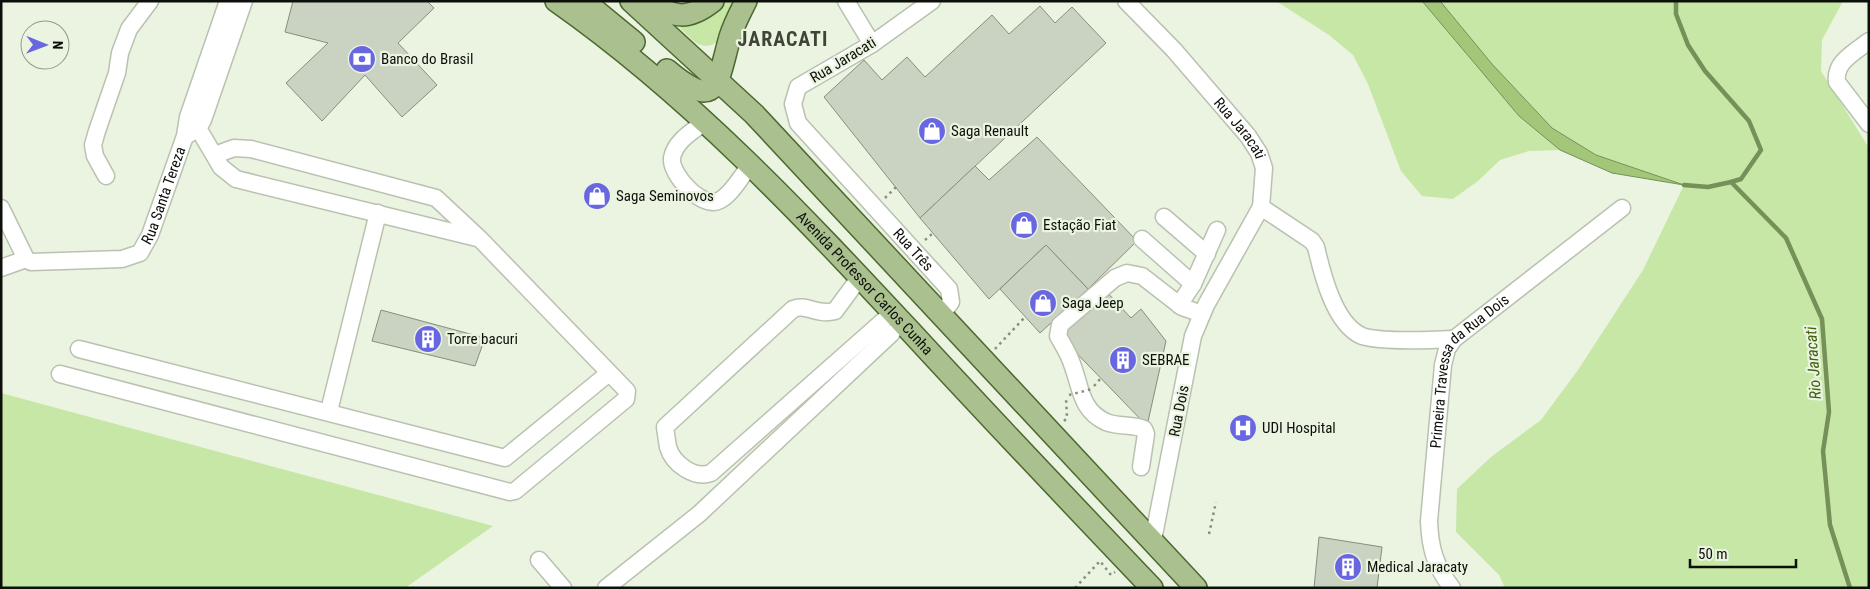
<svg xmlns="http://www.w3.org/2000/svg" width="1870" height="589" viewBox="0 0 1870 589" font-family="'Roboto Condensed',sans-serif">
<rect width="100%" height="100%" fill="#eaf4e1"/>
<!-- green -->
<g fill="#c6e7a5">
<path d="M725 1H738L719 40C702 56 689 36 676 24 701 21 708 20 725 1Z"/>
<polygon points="1276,1 1422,1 1519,116 1560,150 1529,151 1500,160 1478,181 1453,199 1422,196 1401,171 1368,84 1353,55 1329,35"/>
<polygon points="1440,1 1843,1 1822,40 1821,71 1869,148 1869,588 1505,588 1499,575 1456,532 1457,489 1491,457 1541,420 1578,370 1643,270 1684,185 1596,155 1552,128 1492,64"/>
<polygon points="1,393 493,526 405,588 1,588"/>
</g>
<!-- water -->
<polygon fill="#a2c779" stroke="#759058" points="1422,1 1440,1 1492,64 1552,128 1596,155 1684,185 1612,173 1560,150 1519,116"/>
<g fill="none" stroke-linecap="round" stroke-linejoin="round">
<!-- stream -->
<g stroke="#759058" stroke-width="4.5">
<polyline points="1676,1 1676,14 1688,45 1705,71 1749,121 1761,150 1741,179 1731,182"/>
<polyline points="1684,185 1708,187 1731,182 1786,238 1822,319 1829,412 1823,451 1830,525 1850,588"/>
</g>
</g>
<!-- building -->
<g fill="#cad3c1" stroke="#868e7d">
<polygon points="293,1 427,1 434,8 398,43 437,85 402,117 365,75 322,121 286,83 328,43 285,32"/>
<polygon points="1040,6 1055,23 1072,7 1106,43 920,218 824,97 864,60 882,80 907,57 925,77 992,15 1009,34"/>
<polygon points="1037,137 1137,241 1088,289 1046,245 989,299 920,218 975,166 989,180"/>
<polygon points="1046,245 1088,289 1040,333 1000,289"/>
<polygon points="1105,290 1131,318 1141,309 1166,341 1147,426 1060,336"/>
<polygon points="381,310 485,338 475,366 372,341"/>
<polygon points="1319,537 1382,547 1377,588 1314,588"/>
</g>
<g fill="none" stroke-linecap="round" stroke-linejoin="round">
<!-- minor casing -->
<g stroke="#b9c2b0" stroke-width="19">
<g id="minor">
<polyline points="846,1 872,44"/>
<path id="s1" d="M932 1 872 44 798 87 793 104 798 123 949 289 951 302 942 314"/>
<path id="s2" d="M1126 1 1174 50 1248 136 1259 153 1264 168 1261 207 1206 305 1193 336 1153 540"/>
<path d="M1869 41C1855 52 1834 62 1837 82L1869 124"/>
<path d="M705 122C693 131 675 141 672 158 670 174 701 208 718 201 731 196 742 175 751 164"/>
<polyline points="198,128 221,167 236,179 477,238"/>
<polyline points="189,134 198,128 203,120 244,1"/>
<polyline points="106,176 95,156 93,145 97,131 117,73 120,53 129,29 150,1"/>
<path d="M1261 207 1312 241 1316 247C1322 273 1334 324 1362 336 1380 342 1434 340 1454 339"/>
<path id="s3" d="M1 208 26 259 31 262 122 259 140 253 150 235 185 136 188 117 228 1"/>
<polyline points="1164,217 1207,254"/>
<polyline points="1142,239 1193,284"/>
<polyline points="1,268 26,259"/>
<path d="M860 277 835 311C816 316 807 303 793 309L665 427C666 434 667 441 668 447 673 464 694 479 711 473L883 321"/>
<polyline points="1179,305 1193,284 1217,230"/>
<polyline points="79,349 505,458 609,373"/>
<polyline points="60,374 510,492 515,491 626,399 627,391 480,239 436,198 251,149 234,148 215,155"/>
<polyline points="329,411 378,213"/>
<path d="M1141 467 1146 434 1144 429C1133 424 1118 427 1106 422 1080 410 1081 387 1072 364 1069 354 1063 345 1058 336L1060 325 1115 278 1127 273 1142 276 1182 307 1202 314"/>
<polyline points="539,560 563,588"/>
<polyline points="606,588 699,514 892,333"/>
<path id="s4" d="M1452 588C1435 566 1430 548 1429 521L1443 365 1447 349 1454 339 1622 208"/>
</g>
</g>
<!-- major casing -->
<g stroke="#4e6830" stroke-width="24">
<g id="major">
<path id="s5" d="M556 1C690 95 801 214 912 333 991 419 1071 503 1152 588"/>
<polyline points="584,1 634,42"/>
<polyline points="631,1 754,114 1196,588"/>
<path d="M650 1C674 19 689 20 713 1"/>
<path d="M667 70C719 114 717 82 730 37 734 24 740 13 746 1"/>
</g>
</g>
<!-- path -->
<g stroke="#878e80" stroke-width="2.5" stroke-dasharray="2.5 4" stroke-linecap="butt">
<polyline points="885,198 896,187"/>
<polyline points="925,240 933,233"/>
<polyline points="995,349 1025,317"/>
<polyline points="1094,386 1101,378"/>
<polyline points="1064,421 1067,418 1066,398"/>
<polyline points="1209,534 1216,502"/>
<polyline points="1075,588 1100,561 1111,575 1115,572"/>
</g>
<!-- minor -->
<use href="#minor" stroke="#fff" stroke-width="16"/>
<!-- major -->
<use href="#major" stroke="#aac18f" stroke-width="21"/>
<!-- path-bridge -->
<polyline stroke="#878e80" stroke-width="2.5" stroke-dasharray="2.5 4" stroke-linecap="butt" points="1069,395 1092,389"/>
</g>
<!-- icons -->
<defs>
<g id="bank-disc" transform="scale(1.4375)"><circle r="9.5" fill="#6867e1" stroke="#eaf4e1"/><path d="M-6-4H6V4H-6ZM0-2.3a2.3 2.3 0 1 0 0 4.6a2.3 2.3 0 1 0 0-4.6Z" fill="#fff"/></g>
<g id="shop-disc" transform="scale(1.4375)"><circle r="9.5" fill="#6867e1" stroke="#eaf4e1"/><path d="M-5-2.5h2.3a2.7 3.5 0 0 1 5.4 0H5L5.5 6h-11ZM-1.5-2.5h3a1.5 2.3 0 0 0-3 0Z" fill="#fff"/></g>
<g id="building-disc" transform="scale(1.4375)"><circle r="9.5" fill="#6867e1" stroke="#eaf4e1"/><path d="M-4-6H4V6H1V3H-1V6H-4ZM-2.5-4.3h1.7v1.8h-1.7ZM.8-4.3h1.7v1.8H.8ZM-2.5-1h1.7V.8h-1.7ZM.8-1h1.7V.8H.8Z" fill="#fff"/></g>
<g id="hospital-disc" transform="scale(1.4375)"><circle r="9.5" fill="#6867e1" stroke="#eaf4e1"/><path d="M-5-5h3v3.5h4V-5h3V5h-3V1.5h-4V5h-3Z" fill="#fff"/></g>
</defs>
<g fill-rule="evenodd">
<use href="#bank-disc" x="362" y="59"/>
<use href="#shop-disc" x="932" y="131"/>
<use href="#shop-disc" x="597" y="196"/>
<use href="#shop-disc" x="1024" y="225"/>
<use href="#shop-disc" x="1043" y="303"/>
<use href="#building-disc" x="428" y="339"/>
<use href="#building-disc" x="1123" y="360"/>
<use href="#hospital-disc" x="1243" y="428"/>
<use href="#building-disc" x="1348" y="567"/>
</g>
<g text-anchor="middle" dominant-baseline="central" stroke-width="4.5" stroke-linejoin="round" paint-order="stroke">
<!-- poi labels -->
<g font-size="15" fill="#0d100a" stroke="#eaf4e1" text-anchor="start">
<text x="381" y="59">Banco do Brasil</text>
<text x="951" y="131">Saga Renault</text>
<text x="616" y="196">Saga Seminovos</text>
<text x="1043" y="225">Estação Fiat</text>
<text x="1062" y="303">Saga Jeep</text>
<text x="447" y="339">Torre bacuri</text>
<text x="1142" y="360">SEBRAE</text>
<text x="1262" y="428">UDI Hospital</text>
<text x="1367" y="567">Medical Jaracaty</text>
</g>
<!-- street labels -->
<g font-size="15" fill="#0d100a" stroke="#eaf4e1">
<text transform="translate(843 60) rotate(-31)">Rua Jaracati</text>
<text stroke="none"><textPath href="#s2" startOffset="171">Rua Jaracati</textPath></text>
<text stroke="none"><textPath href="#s3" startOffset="235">Rua Santa Tereza</textPath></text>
<text stroke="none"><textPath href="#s1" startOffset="368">Rua Três</textPath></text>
<text stroke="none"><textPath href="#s5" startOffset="419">Avenida Professor Carlos Cunha</textPath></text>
<text stroke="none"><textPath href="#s4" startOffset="235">Primeira Travessa da Rua Dois</textPath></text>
<text transform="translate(1179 411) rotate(-79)">Rua Dois</text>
</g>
<!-- water labels -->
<g font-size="16" font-style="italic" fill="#42620f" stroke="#eaf4e1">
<text transform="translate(1813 363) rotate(-94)">Rio Jaracati</text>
</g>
<!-- district labels -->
<g font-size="20" font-weight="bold" letter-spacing="1" fill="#3e4536" stroke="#eaf4e1">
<text x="783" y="39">JARACATI</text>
</g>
</g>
<!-- border -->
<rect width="1870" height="589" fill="none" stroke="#0d100a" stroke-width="5"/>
<!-- north arrow -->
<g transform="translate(45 45) rotate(91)"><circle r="24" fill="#eaf4e1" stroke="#92998b"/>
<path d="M0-4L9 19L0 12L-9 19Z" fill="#6867e1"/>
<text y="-8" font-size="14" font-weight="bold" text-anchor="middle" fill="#0d100a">N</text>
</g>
<!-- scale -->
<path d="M1690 559v8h106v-8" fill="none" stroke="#0d100a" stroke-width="2.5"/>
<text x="1698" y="559" font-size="15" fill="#0d100a" stroke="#eaf4e1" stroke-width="4" paint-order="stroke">50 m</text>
</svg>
